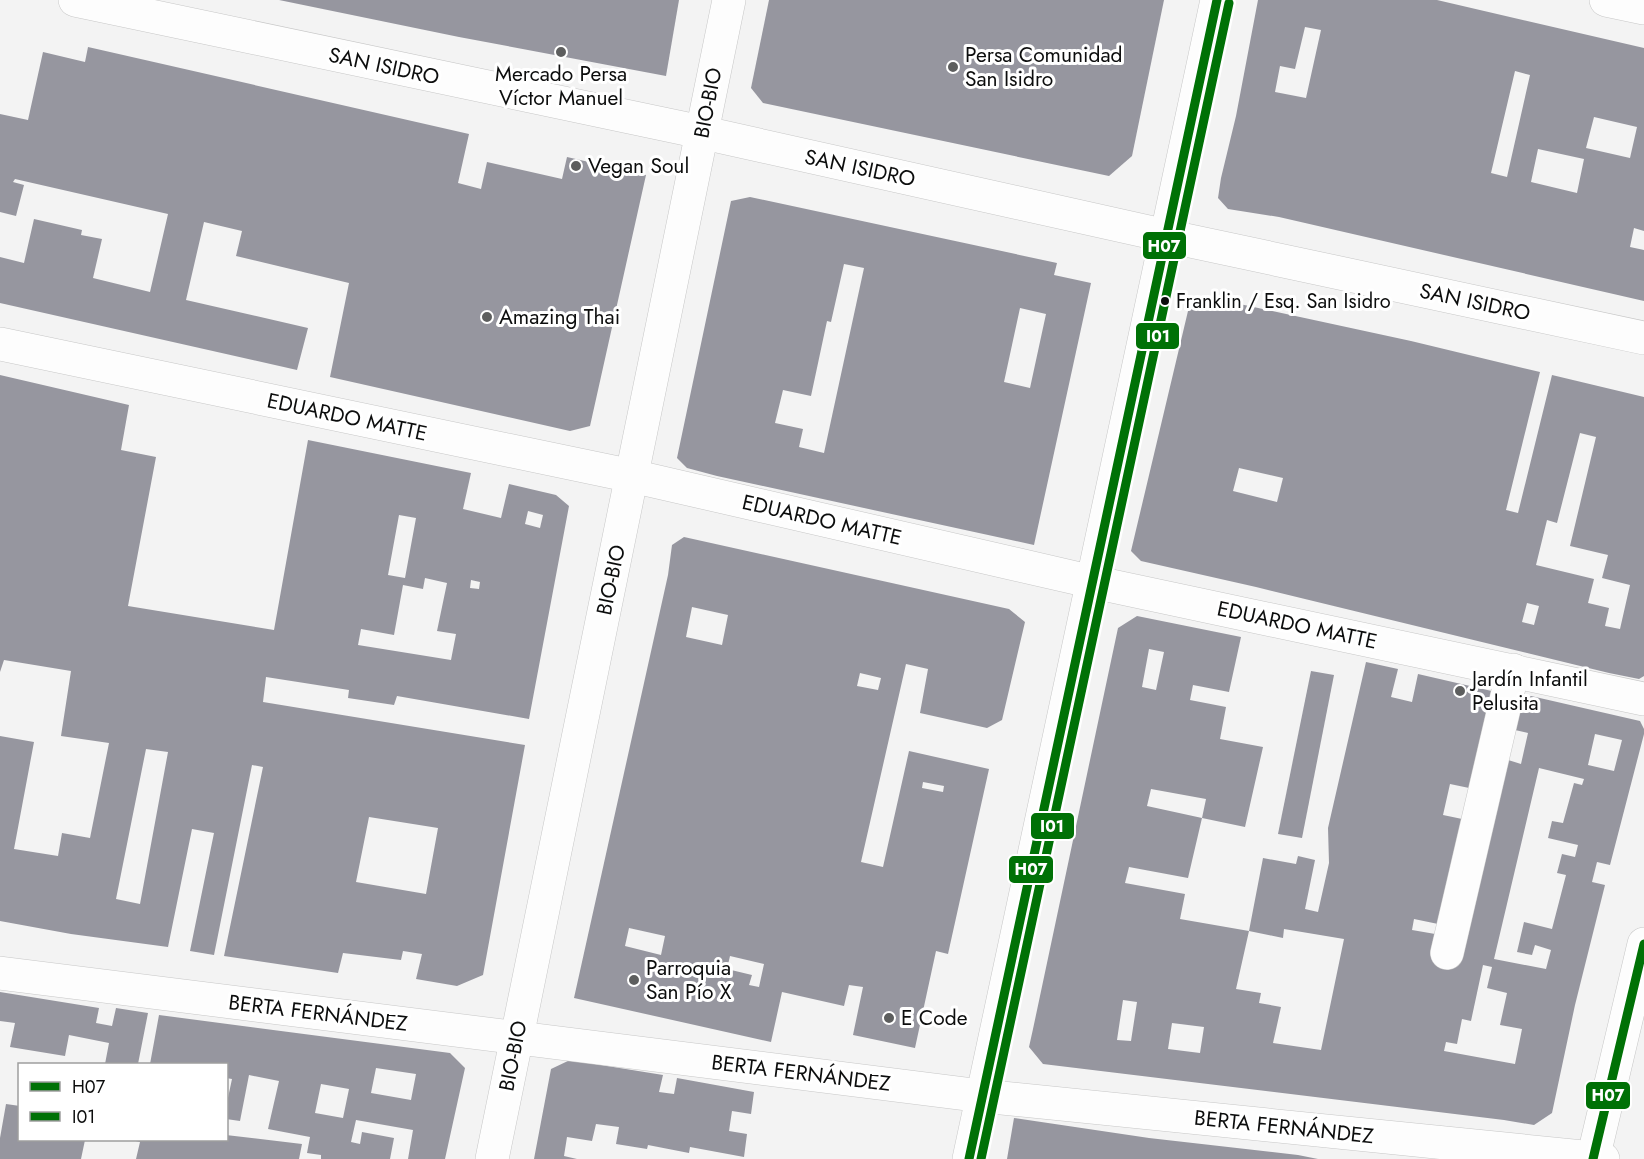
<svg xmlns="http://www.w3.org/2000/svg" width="1644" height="1159" viewBox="0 0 1644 1159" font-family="Jost,sans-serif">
<rect width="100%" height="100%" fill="#f3f3f3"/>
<!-- building -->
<g fill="#96969f" fill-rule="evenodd">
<polygon points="279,0 679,0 666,76 459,37"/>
<polygon points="769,0 1164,0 1132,156 1109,176 763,103 751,88"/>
<path d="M1258 0H1437L1644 48V231L1634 228 1630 247 1644 250V301L1279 217 1228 209 1218 198 1221 178 1236 116ZM1305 27 1321 30 1306 98 1275 92 1280 66 1295 69ZM1515 71 1530 75 1507 177 1491 173ZM1594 117 1637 127 1630 158 1586 148ZM1538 149 1584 159 1577 193 1531 182Z"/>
<polygon points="88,47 469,134 458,183 481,189 487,162 562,179 567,157 646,175 590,426 570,431 330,377 349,283 236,256 242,231 204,222 186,300 308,328 297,370 0,303 0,257 24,263 34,219 82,230 81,235 102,239 93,278 150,292 168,214 15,179 13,182 24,185 16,216 0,212 0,114 28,120 43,52 85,62"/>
<path d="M750 197 1057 263 1054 275 1091 283 1034 545 717 476 687 468 677 458 731 201ZM844 264 864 268 824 453 799 447 803 429 775 423 783 390 811 396 827 321 831 322ZM1020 308 1046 314 1030 388 1004 382Z"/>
<path d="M1212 298 1411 341 1540 372 1506 510 1518 513 1552 375 1644 397V676L1639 679 1609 673 1256 587 1141 561 1131 551 1188 311ZM1580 433 1596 437 1570 546 1608 555 1602 578 1630 585 1620 629 1605 626 1609 608 1588 603 1594 579 1536 565 1547 520 1557 523ZM1239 468 1283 478 1277 502 1233 491ZM1527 603 1539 606 1534 625 1522 622Z"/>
<path d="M0 375 129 405 121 450 156 457 128 606 274 630 308 440 471 473 463 509 501 518 509 484 556 495 569 506 529 719 397 696 394 705 348 698 349 690 266 677 263 702 525 745 483 975 457 986 416 979 422 954 403 951 401 960 343 953 338 973 224 956 263 767 252 765 214 955 190 951 214 833 192 829 168 947 71 934 0 921V736L34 742 14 849 58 856 62 833 90 838 109 743 61 736 71 671 4 660 0 672ZM528 511 543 515 540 528 525 524ZM399 515 416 518 405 578 388 575ZM425 578 447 583 437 631 456 634 451 660 358 645 361 629 394 635 403 585 423 589ZM471 580 480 582 479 589 470 588ZM146 749 168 752 140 904 116 899ZM369 817 438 828 426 894 356 882Z"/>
<path d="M684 537 1009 609 1025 622 1002 720 987 728 920 713 928 669 906 664 861 862 883 867 909 751 989 769 948 954 936 951 915 1048 853 1035 863 987 849 985 844 1006 782 992 771 1042 574 998 668 575 672 545ZM692 607 728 615 722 645 686 637ZM860 673 881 678 878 690 857 686ZM923 782 944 786 943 792 922 788ZM629 928 665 936 661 955 625 946ZM730 956 764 964 759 987 749 985 752 975 727 969Z"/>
<path d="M1137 616 1241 637 1229 692 1193 685 1190 700 1226 707 1220 739 1263 747 1245 827 1202 818 1206 799 1151 789 1147 806 1202 818 1188 878 1129 867 1125 883 1185 894 1180 919 1249 931 1236 989 1261 993 1259 1003 1281 1007 1273 1043 1321 1050 1344 939 1284 929 1283 938 1249 931 1263 858 1296 864 1298 856 1315 860 1305 909 1318 912 1329 863 1328 828 1366 662 1398 669 1391 697 1412 702 1418 674 1496 692 1474 789 1450 784 1443 815 1467 820 1443 925 1414 919 1412 930 1441 935 1505 759 1521 764 1528 733 1515 730 1522 702 1531 696 1640 721 1644 729V734L1610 865 1597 862 1592 882 1605 885 1575 1005 1552 1113 1534 1125 1504 1120 1043 1064 1029 1047 1033 1029 1118 628ZM1149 649 1164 652 1156 690 1142 687ZM1595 734 1622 740 1614 771 1588 765ZM1539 768 1584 779 1582 785 1574 783 1563 823 1552 821 1548 838 1578 845 1575 857 1562 854 1557 873 1566 875 1552 929 1524 922 1517 952 1532 955 1535 945 1551 950 1546 969 1494 959ZM1483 965 1492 967 1487 988 1507 993 1500 1025 1522 1029 1515 1064 1444 1051 1446 1042 1457 1044 1462 1019 1471 1021ZM1123 1000 1137 1002 1131 1041 1117 1040ZM1172 1023 1204 1027 1200 1053 1168 1049Z"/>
<polygon points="1311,671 1334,675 1302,838 1278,834"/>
<polygon points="0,992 99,1008 96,1023 112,1026 116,1008 148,1013 138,1064 105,1064 109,1043 69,1035 65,1056 10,1047 15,1023 0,1021"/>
<path d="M159 1015 450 1053 465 1068 445 1159H408L413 1130 356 1120 351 1142 360 1144 362 1132 394 1138 390 1159H321V1155L307 1153 310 1137 268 1129 279 1081 249 1075 240 1121 226 1119V1107L232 1079 226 1078V1064H150ZM376 1068 416 1074 411 1100 371 1093ZM321 1084 349 1089 343 1118 315 1113Z"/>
<polygon points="570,1060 663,1075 659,1092 674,1094 677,1078 754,1092 751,1114 732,1111 729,1131 747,1134 744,1157 690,1147 689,1153 648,1145 647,1149 616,1144 619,1127 596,1124 592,1141 567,1137 564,1156 577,1159 534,1159 551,1069"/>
<polygon points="6,1104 20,1106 20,1140 85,1140 81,1159 0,1159 0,1138"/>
<polygon points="1014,1118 1149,1138 1298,1155 1318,1159 1007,1159"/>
<polygon points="226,1135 302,1144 299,1159 136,1159 140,1142 131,1140 226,1140"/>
</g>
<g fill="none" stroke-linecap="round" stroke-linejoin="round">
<!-- minor casing -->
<g stroke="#c7c7c7" stroke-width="34">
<g id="minor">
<polyline points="75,0 682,128 1167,236 1644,338"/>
<polyline points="1606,0 1644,8"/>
<polyline points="0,344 632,476 1093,582 1644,699"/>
<polyline points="1447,953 1513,670"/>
<polyline points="0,973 982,1096 1603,1159"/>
<polyline points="492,1159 729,0"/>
<polyline points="1593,1159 1644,944"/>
</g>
</g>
<!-- major casing -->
<g stroke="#c7c7c7" stroke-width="34">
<polyline id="major" points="969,1159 1217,0"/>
</g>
<!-- minor -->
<use href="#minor" stroke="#fdfdfd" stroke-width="33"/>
<!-- major -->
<use href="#major" stroke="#fdfdfd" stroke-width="33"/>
<!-- bus-1 casing -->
<g stroke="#fff" stroke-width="14">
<g id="bus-1">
<polyline points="969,1159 1217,0"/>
<polyline points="1593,1159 1644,944"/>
</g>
</g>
<!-- bus-2 casing -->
<g stroke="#fff" stroke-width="14">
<polyline id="bus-2" points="981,1159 1229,3"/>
</g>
<!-- bus-1 -->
<use href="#bus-1" stroke="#007106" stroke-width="9"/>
<!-- bus-2 -->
<use href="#bus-2" stroke="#007106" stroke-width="9"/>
</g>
<!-- markers -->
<g fill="#5d5e5e" stroke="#fff" stroke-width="2">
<circle cx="561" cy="52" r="6"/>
<circle cx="953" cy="67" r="6"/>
<circle cx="576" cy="166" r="6"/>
<circle cx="487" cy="317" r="6"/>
<circle cx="1460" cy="691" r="6"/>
<circle cx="634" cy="980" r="6"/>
<circle cx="889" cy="1018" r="6"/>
</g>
<circle fill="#0c0d0d" stroke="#fff" stroke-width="2" cx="1165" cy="301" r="5"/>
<g text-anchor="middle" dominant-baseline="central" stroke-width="6" stroke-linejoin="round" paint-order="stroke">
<!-- bus labels -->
<g font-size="20" fill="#0c0d0d" stroke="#fff" text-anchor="start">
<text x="1176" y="301">Franklin / Esq. San Isidro</text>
</g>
<!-- poi labels -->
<g font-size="21" fill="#0c0d0d" stroke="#fff" text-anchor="start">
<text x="965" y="55">Persa Comunidad<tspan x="965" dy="24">San Isidro</tspan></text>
<text x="561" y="74" text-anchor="middle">Mercado Persa<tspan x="561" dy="24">Víctor Manuel</tspan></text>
<text x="588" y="166">Vegan Soul</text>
<text x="499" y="317">Amazing Thai</text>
<text x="1472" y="679">Jardín Infantil<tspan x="1472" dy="24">Pelusita</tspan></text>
<text x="646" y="968">Parroquia<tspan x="646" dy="24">San Pío X</tspan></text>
<text x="901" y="1018">E Code</text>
</g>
<!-- street labels -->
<g font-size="21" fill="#0c0d0d" stroke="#fff">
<text transform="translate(384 66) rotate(12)">SAN ISIDRO</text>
<text transform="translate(708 103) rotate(-79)">BIO-BIO</text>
<text transform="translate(860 168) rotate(12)">SAN ISIDRO</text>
<text transform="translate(1475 302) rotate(12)">SAN ISIDRO</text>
<text transform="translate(347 417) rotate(12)">EDUARDO MATTE</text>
<text transform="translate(822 520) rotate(13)">EDUARDO MATTE</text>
<text transform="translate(611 580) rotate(-78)">BIO-BIO</text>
<text transform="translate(1297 625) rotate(12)">EDUARDO MATTE</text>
<text transform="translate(318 1013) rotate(7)">BERTA FERNÁNDEZ</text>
<text transform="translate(513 1056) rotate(-79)">BIO-BIO</text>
<text transform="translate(801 1073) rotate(7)">BERTA FERNÁNDEZ</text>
<text transform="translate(1284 1127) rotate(6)">BERTA FERNÁNDEZ</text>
</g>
</g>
<g stroke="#fff" stroke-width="2">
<rect x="1142" y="231" width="45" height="29" rx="6" fill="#007106"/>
<rect x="1135" y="322" width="45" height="28" rx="6" fill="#007106"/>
<rect x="1030" y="812" width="45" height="28" rx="6" fill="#007106"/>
<rect x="1008" y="855" width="46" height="29" rx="6" fill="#007106"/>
<rect x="1585" y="1081" width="46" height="29" rx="6" fill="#007106"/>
</g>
<g font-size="16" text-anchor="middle" font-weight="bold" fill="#fff">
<text x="1164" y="252">H07</text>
<text x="1158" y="342">I01</text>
<text x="1052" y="832">I01</text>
<text x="1031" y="875">H07</text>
<text x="1608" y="1101">H07</text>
</g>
<!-- legend -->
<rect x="18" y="1063" width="210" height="78" fill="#ffffff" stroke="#9e9e9e" stroke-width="1.5"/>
<rect x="30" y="1082" width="30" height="9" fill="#007106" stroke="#9e9e9e" stroke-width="1.5"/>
<text x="72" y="1093" font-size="18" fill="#0c0d0d">H07</text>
<rect x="30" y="1112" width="30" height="9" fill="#007106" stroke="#9e9e9e" stroke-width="1.5"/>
<text x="72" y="1123" font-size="18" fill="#0c0d0d">I01</text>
</svg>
